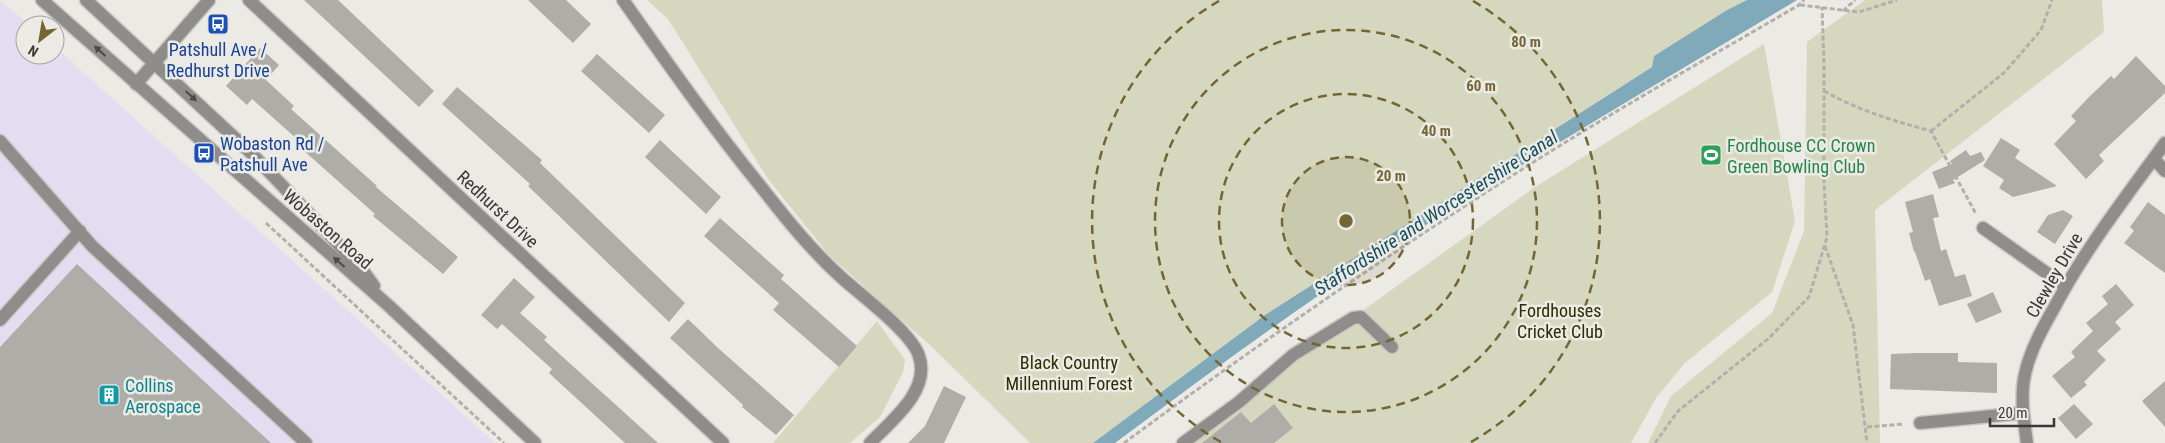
<svg xmlns="http://www.w3.org/2000/svg" width="2165" height="443" viewBox="0 0 2165 443" font-family="'Roboto Condensed',sans-serif">
<rect width="100%" height="100%" fill="#eceae4"/>
<!-- industrial -->
<polygon fill="#e4dcf1" points="0,1 30,25 25,25 25,55 55,55 55,47 495,443 0,443"/>
<!-- green -->
<g fill="#d5d8bf">
<polygon points="647,0 1747,0 1727,10 1654,56 1652,67 1265,315 1093,443 1030,443 933,348 829,255 768,179 668,19"/>
<polygon points="1865,0 2102,0 2104,32 1875,210 1880,443 1648,443 1671,396 1772,313 1804,231 1807,42"/>
<polygon points="1764,44 1795,221 1772,292 1685,363 1656,398 1631,443 1178,443 1535,187"/>
<polygon points="877,321 905,360 903,372 880,417 850,443 773,443"/>
</g>
<!-- water -->
<path fill="#80aaba" d="M1747 0H1797C1652 87 1506 172 1364 265 1279 321 1197 382 1115 443H1093L1265 315 1652 67 1654 56 1727 10Z"/>
<!-- building -->
<g fill="#afada8">
<polygon points="304,0 338,0 434,91 419,107"/>
<polygon points="528,0 566,0 591,24 573,43"/>
<polygon points="260,48 279,65 266,80 294,106 291,109 377,186 376,187 458,257 443,274 373,216 375,214 294,142 297,139 252,99 247,105 226,86"/>
<polygon points="597,54 665,115 649,133 581,71"/>
<polygon points="2136,56 2165,86 2165,93 2099,155 2104,161 2086,179 2054,144 2076,121 2071,116 2088,98 2111,76 2114,79"/>
<polygon points="457,87 542,160 540,163 685,303 669,322 528,186 530,184 442,104"/>
<polygon points="2001,138 2020,150 2015,158 2057,186 2013,197 1999,188 2004,180 1983,166"/>
<polygon points="660,140 721,197 706,214 645,157"/>
<polygon points="1966,150 1970,156 1981,152 1985,160 1953,180 1955,183 1939,189 1932,172 1952,164 1950,161"/>
<polygon points="1933,194 1939,217 1933,218 1941,251 1946,249 1955,277 1965,274 1972,296 1939,306 1930,279 1925,281 1915,252 1914,252 1909,233 1913,232 1905,202"/>
<polygon points="2148,202 2165,215 2165,273 2124,243 2134,231 2130,227"/>
<polygon points="2063,210 2073,216 2055,244 2037,232 2048,215"/>
<polygon points="720,218 784,275 781,279 857,346 839,367 773,310 779,303 704,236"/>
<polygon points="77,264 271,443 0,443 0,347"/>
<polygon points="514,278 535,297 520,313 547,337 544,340 658,443 625,443 549,373 552,369 502,324 497,329 481,315"/>
<polygon points="2116,284 2134,305 2115,322 2121,329 2097,351 2106,360 2084,382 2087,385 2071,398 2052,376 2075,357 2071,352 2093,331 2086,323 2108,304 2102,296"/>
<polygon points="1993,292 2002,312 1976,323 1967,304"/>
<polygon points="688,319 718,348 794,415 776,435 742,407 743,405 670,338"/>
<polygon points="1917,353 1958,353 1958,362 1997,363 1997,393 1890,389 1891,354"/>
<polygon points="2165,381 2165,427 2142,401"/>
<polygon points="944,386 966,397 944,443 908,443 925,426"/>
<polygon points="1274,404 1293,428 1274,443 1202,443 1241,412 1251,423"/>
<polygon points="2074,404 2093,424 2076,439 2058,418"/>
</g>
<g fill="none" stroke-linecap="round" stroke-linejoin="round">
<!-- minor casing -->
<g stroke="#c8c7c1" stroke-width="15">
<g id="minor">
<polyline points="42,0 389,306 535,443"/>
<polyline points="86,0 250,152 361,268 374,286"/>
<polyline points="249,0 723,443"/>
<path d="M623 0C668 64 713 128 762 188 787 220 812 251 842 278 862 296 912 333 919 356 931 391 891 421 870 443"/>
<polyline points="136,84 209,0"/>
<polyline points="0,141 92,246 306,443"/>
<polyline points="2154,159 2165,171"/>
<polyline points="1983,228 2065,286"/>
<polyline points="0,320 80,231"/>
<polyline points="1920,423 2023,413"/>
<polyline points="1183,443 1239,402 1293,355 1353,318 1361,317 1392,347"/>
<path d="M2027 443C2024 421 2020 396 2025 374 2030 351 2042 329 2054 308 2085 249 2126 197 2165 143"/>
</g>
</g>
<!-- path -->
<g stroke="#b2b0ac" stroke-width="3" stroke-dasharray="5 2.5" stroke-linecap="butt">
<polyline points="1800,5 1859,12 1897,0"/>
<polyline points="1843,11 1855,0"/>
<path d="M1824 91C1860 111 1891 120 1931 131L1976 214"/>
<polyline points="1931,131 2005,72 2041,30 2052,0"/>
<polyline points="266,223 504,443"/>
<polyline points="1825,246 1853,325 1867,443"/>
<polyline points="1867,427 1904,424"/>
<path d="M1124 443C1262 341 1403 244 1548 153 1630 102 1715 54 1799 5L1804 0"/>
<polyline points="1655,443 1678,411 1768,339 1809,297 1827,237 1824,182 1824,63 1822,7"/>
</g>
<!-- minor -->
<use href="#minor" stroke="#8f8d8b" stroke-width="12"/>
</g>
<!-- one-way arrows -->
<defs><path id="oneway-solid" d="M-6-.8H1V-3.2L6.5 0L1 3.2V.8H-6Z" transform="scale(1.25)"/></defs>
<g fill="#4b4a48">
<use href="#oneway-solid" transform="translate(100 51) rotate(-138)"/>
<use href="#oneway-solid" transform="translate(191 96) rotate(43)"/>
<use href="#oneway-solid" transform="translate(339 262) rotate(-139)"/>
</g>
<!-- distance rings -->
<circle cx="1346" cy="221" r="64" fill="#746634" fill-opacity=".12"/>
<g fill="none" stroke="#746634" stroke-width="2.5" stroke-dasharray="9 6">
<circle cx="1346" cy="221" r="64"/>
<circle cx="1346" cy="221" r="127"/>
<circle cx="1346" cy="221" r="191"/>
<path d="M1221 442A254 254 0 0 1 1219 1M1473 1A254 254 0 0 1 1471 442"/>
</g>
<!-- icons -->
<defs>
<g id="bus-square" transform="scale(1.125)"><rect x="-9" y="-9" width="18" height="18" rx="4" fill="#1a4fb4" stroke="#eceae4"/><path d="M-5-6H5V4H4V6H2V4H-2V6H-4V4H-5ZM-3.5-4V0h7V-4ZM-3.5 1.2v1.5H-2V1.2ZM2 1.2v1.5H3.5V1.2Z" fill="#fff"/></g>
<g id="stadium-square" transform="scale(1.125)"><rect x="-9" y="-9" width="18" height="18" rx="4" fill="#2e9e5b" stroke="#eceae4"/><path d="M0-5a6.5 5 0 1 0 0 10a6.5 5 0 1 0 0-10ZM-3.5-1.8h7v3.6h-7Z" fill="#fff"/></g>
<g id="building-square" transform="scale(1.125)"><rect x="-9" y="-9" width="18" height="18" rx="4" fill="#0f9aa8" stroke="#eceae4"/><path d="M-4-6H4V6H1V3H-1V6H-4ZM-2.5-4.3h1.7v1.8h-1.7ZM.8-4.3h1.7v1.8H.8ZM-2.5-1h1.7V.8h-1.7ZM.8-1h1.7V.8H.8Z" fill="#fff"/></g>
</defs>
<g fill-rule="evenodd">
<use href="#bus-square" x="218" y="24"/>
<use href="#bus-square" x="204" y="153"/>
<use href="#stadium-square" x="1711" y="155"/>
<use href="#building-square" x="109" y="395"/>
</g>
<g text-anchor="middle" dominant-baseline="central" stroke-width="5" stroke-linejoin="round" paint-order="stroke">
<!-- transit labels -->
<g font-size="18" fill="#164399" stroke="#eceae4">
<text x="218" y="49">Patshull Ave /<tspan x="218" dy="21">Redhurst Drive</tspan></text>
<text x="220" y="143" text-anchor="start">Wobaston Rd /<tspan x="220" dy="21">Patshull Ave</tspan></text>
</g>
<!-- leisure labels -->
<g font-size="18" fill="#27864d" stroke="#eceae4" text-anchor="start">
<text x="1727" y="145">Fordhouse CC Crown<tspan x="1727" dy="21">Green Bowling Club</tspan></text>
</g>
<!-- street labels -->
<g font-size="18" fill="#3a3937" stroke="#eceae4">
<text transform="translate(498 209) rotate(43)">Redhurst Drive</text>
<text transform="translate(328 229) rotate(41)">Wobaston Road</text>
<text transform="translate(2054 275) rotate(-60)">Clewley Drive</text>
</g>
<!-- park labels -->
<g font-size="18" fill="#2c2d00" stroke="#eceae4">
<text x="1560" y="310">Fordhouses<tspan x="1560" dy="21">Cricket Club</tspan></text>
<text x="1069" y="362">Black Country<tspan x="1069" dy="21">Millennium Forest</tspan></text>
</g>
<!-- culture labels -->
<g font-size="18" fill="#0d838f" stroke="#eceae4" text-anchor="start">
<text x="125" y="385">Collins<tspan x="125" dy="21">Aerospace</tspan></text>
</g>
<!-- water labels -->
<g font-size="19" font-style="italic" fill="#144e60" stroke="#eceae4">
<text transform="translate(1436 213) rotate(-33)">Staffordshire and Worcestershire Canal</text>
</g>
</g>
<circle cx="1346" cy="221" r="8" fill="#746634" stroke="#eceae4" stroke-width="2.5"/>
<g font-size="15" text-anchor="middle" font-weight="bold" fill="#746634" stroke="#eceae4" stroke-width="5" stroke-linejoin="round" paint-order="stroke">
<text x="1526" y="47">80 m</text>
<text x="1481" y="91">60 m</text>
<text x="1436" y="136">40 m</text>
<text x="1391" y="181">20 m</text>
</g>
<!-- north arrow -->
<g transform="translate(40 40) rotate(211)"><circle r="24" fill="#eceae4" stroke="#a5a39f"/>
<path d="M0-4L9 19L0 12L-9 19Z" fill="#746634"/>
<text y="-8" font-size="14" font-weight="bold" text-anchor="middle" fill="#3a3937">N</text>
</g>
<!-- scale -->
<path d="M1990 418v8h64v-8" fill="none" stroke="#3a3937" stroke-width="2.5"/>
<text x="1998" y="418" font-size="15" fill="#3a3937" stroke="#eceae4" stroke-width="4" paint-order="stroke">20 m</text>
</svg>
